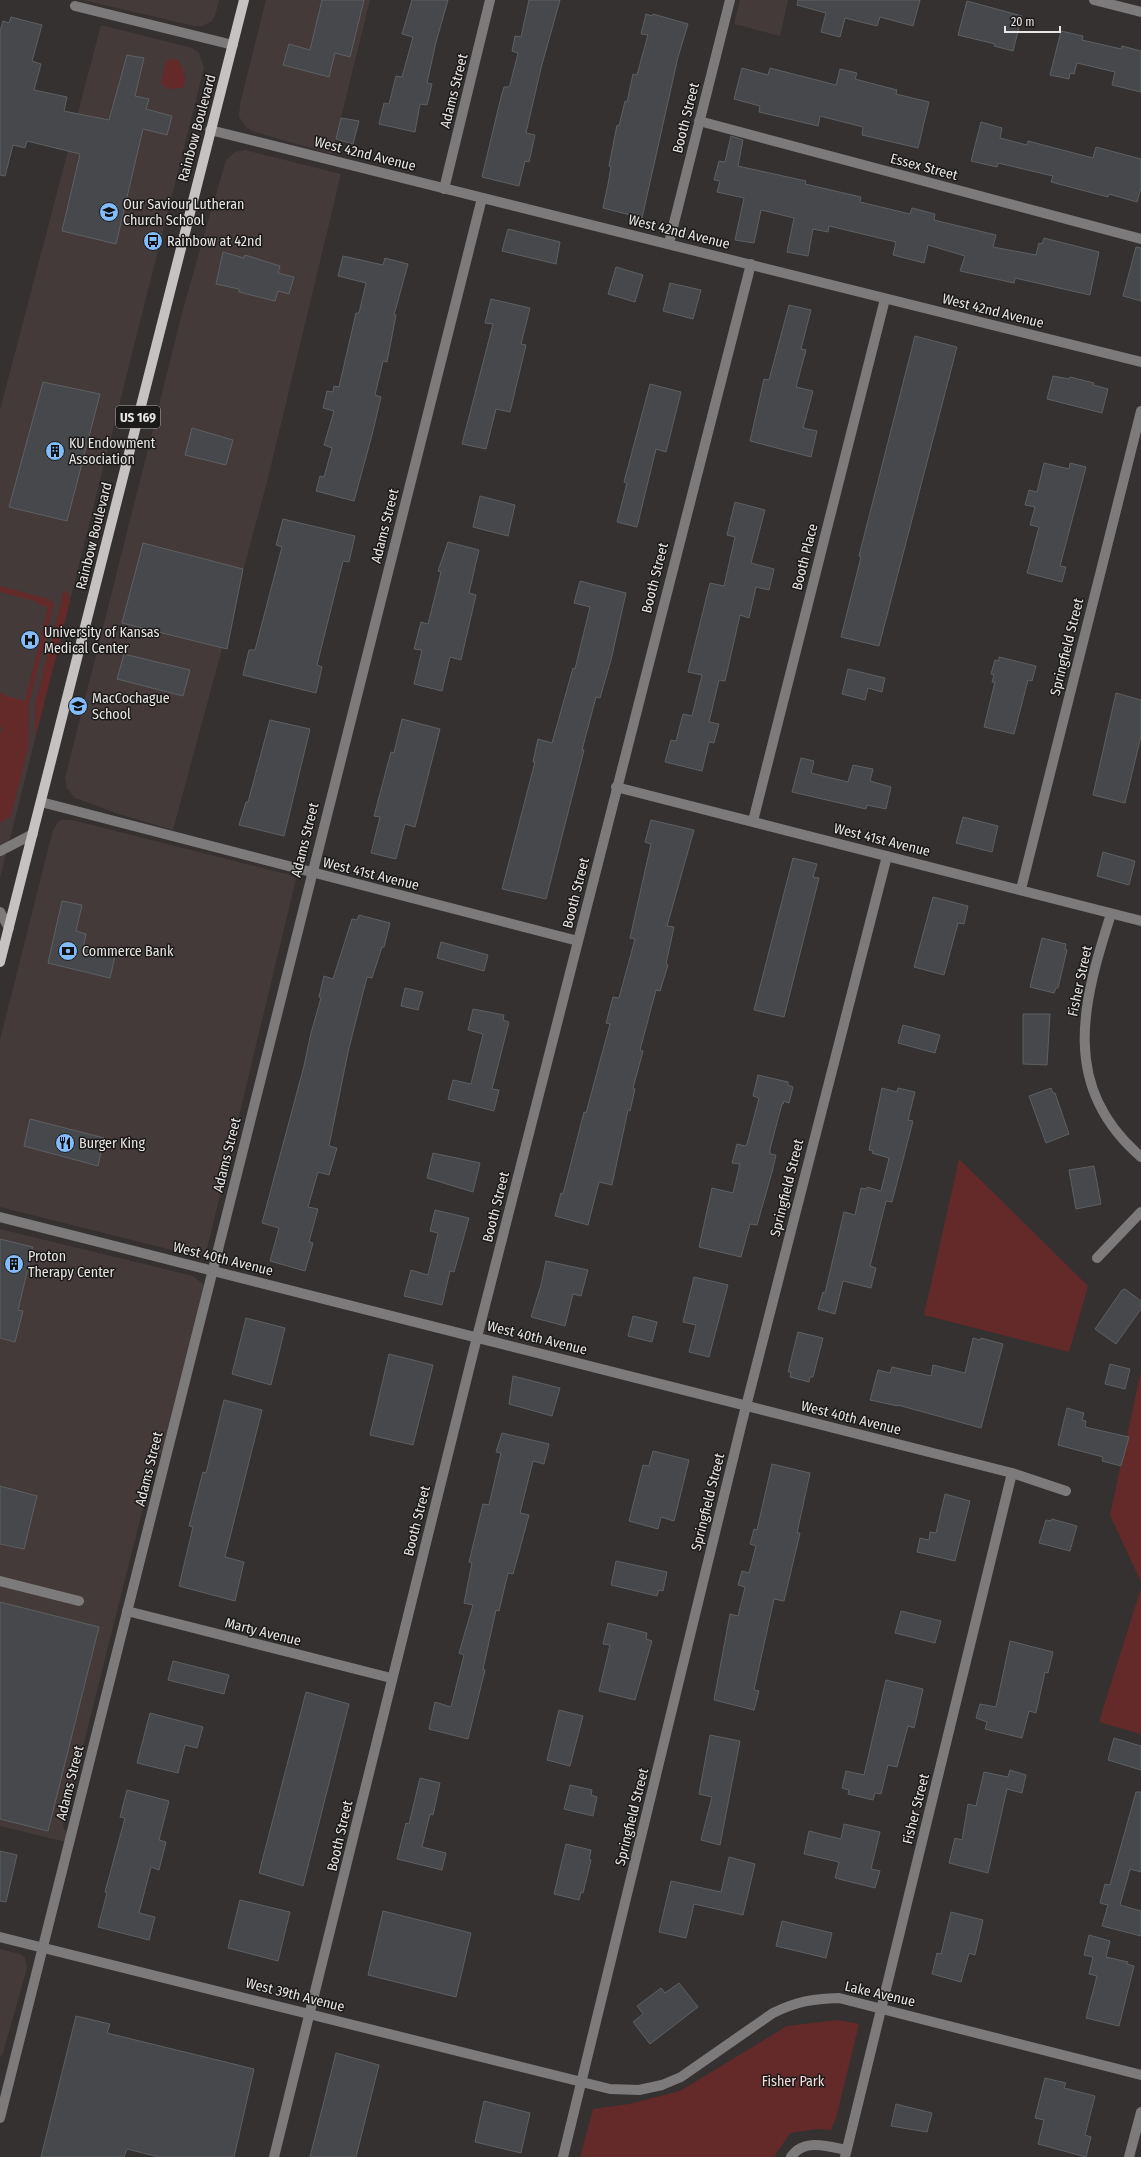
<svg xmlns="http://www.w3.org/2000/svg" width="1141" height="2157" viewBox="0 0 1141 2157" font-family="'Fira Sans Condensed',sans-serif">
<rect width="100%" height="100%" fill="#353131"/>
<!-- built -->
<g fill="#453a3a">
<polygon points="83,0 219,0 215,16 212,21 202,26 194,26"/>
<polygon points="266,0 370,0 332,154 255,132 247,128 239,117 240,104"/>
<polygon points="740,0 788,0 780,36 734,24"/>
<polygon points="101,25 192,48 199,53 204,68 0,878 0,410"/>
<polygon points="245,150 341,174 267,482 173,830 119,814 75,798 67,788 65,778 184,306 209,218 226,160 235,152"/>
<polygon points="62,820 72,820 290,875 296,879 207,1249 203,1254 192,1255 0,1207 0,1040 53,830 58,822"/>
<polygon points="0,1229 193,1276 204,1285 164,1452 156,1456 63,1826 67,1834 66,1842 0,1826"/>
<polygon points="0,1949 20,1954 25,1958 27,1968 2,2056 0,2055"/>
</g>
<!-- green -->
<g fill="#642a29">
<path d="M172 58 179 61C183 70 189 80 182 88L169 89 161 84 165 63Z"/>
<polygon points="0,586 49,599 54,603 29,704 28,747 11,816 0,823 0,732 3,731 0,725 0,692 6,696 25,701 48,607 37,604 35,601 0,592"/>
<polygon points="64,590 69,595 70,602 35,738 35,704"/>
<polygon points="959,1159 1088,1286 1069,1352 924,1315"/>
<polygon points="1141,1371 1141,1582 1110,1515"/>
<polygon points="1141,1588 1141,1734 1099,1722"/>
<polygon points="838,2020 859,2024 836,2118 831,2130 817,2129 790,2133 774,2157 580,2157 593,2109 629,2104 680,2091 787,2026"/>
</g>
<!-- building -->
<g fill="#46484b" stroke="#5d6063">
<polygon points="322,0 364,0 350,57 335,53 329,77 283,65 289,44 310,50"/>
<polygon points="412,0 448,0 436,42 427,83 432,84 427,105 420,104 415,132 379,124 384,103 389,104 396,76 402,77 413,37 402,34"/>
<polygon points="529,0 560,0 541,68 526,133 535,135 529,162 525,161 519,186 482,177 501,97 504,87 508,87 510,85 518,53 512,51 515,36 521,37"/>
<polygon points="798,0 920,0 913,26 880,17 877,26 845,18 840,37 821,32 826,13 797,5"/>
<polygon points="967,1 1022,16 1013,51 994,46 995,44 958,35"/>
<polygon points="646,14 652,16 653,14 688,24 678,57 642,218 603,208 609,179 611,167 609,166 617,125 619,126 625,101 627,102 633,74 637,75 648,35 641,34"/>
<polygon points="11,17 42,25 32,61 41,64 34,90 67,97 64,111 109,120 127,55 144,58 135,96 149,99 146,109 172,116 167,135 143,129 116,244 62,231 80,154 27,141 25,148 13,145 5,176 0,175 0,32 3,21 9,23"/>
<polygon points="1061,31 1083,36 1082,40 1121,49 1122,46 1141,51 1141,92 1112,85 1115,72 1077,63 1074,74 1070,73 1069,79 1050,75"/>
<polygon points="742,68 768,75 770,68 836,85 840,69 857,73 855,79 897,90 896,94 929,102 918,148 862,135 863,127 820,116 818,126 759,112 760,106 734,99"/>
<polygon points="341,118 359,121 353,144 336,139"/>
<polygon points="981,122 1002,128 1000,138 1027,145 1028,141 1093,158 1096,147 1141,159 1141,188 1137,202 1109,194 1108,197 1051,182 1053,176 998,163 997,167 971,161"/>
<polygon points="731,136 743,140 738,166 806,181 805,184 861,197 860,202 910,214 912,208 935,214 934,220 996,235 993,247 1036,255 1039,243 1042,244 1044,238 1099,252 1090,295 1015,278 1014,283 960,271 965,256 928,245 924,263 893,255 896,242 829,226 828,232 813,229 808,256 787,252 794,218 761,210 754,243 735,240 744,198 717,192 720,181 714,180 719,161 725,162"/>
<polygon points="508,229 560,242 556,264 502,251"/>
<polygon points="1136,247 1141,248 1141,301 1123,296"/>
<polygon points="223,252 244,258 245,255 280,266 278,273 294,277 289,294 278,291 275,301 239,292 239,289 216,284"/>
<polygon points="343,256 383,265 385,258 408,264 394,315 396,315 387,362 383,361 375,395 381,397 372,435 354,501 316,491 320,476 324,477 332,448 324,445 334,411 323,408 327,391 333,392 334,386 339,387 356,313 359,313 366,283 338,276"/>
<polygon points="616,267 643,275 635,302 608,294"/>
<polygon points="670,283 701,290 693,319 663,311"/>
<polygon points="491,299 530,308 521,344 526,345 510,412 496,409 486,449 462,444 493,324 485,323"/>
<polygon points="789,305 811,310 801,349 806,350 796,387 813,391 803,428 817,431 811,457 750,441 764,379 769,380"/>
<polygon points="915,336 957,347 879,646 841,637 861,557 859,556"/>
<polygon points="1053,376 1069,379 1070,377 1094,383 1093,385 1108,389 1102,413 1047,399"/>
<polygon points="43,382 100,394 67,521 9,507"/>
<polygon points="650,384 681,392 666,452 656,449 637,527 617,522 627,483 624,482"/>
<polygon points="192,428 233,440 226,465 185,455"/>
<polygon points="1044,463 1069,469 1070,463 1086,467 1060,566 1066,567 1062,582 1027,573 1039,527 1030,525 1035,507 1025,505 1029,490 1037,492"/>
<polygon points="480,496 515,505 508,536 473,527"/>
<polygon points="735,502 765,510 751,563 774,569 769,590 756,587 749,618 740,615 725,681 719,680 709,722 719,724 714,743 709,742 702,771 665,762 671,740 676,741 683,714 692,716 702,675 688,672 710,583 724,586 735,537 727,535"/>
<polygon points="283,519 355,536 349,562 343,561 317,665 322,667 316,693 243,675 249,650 255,650 282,547 276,545"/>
<polygon points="448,542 479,550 469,593 476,595 461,660 450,657 442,691 414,684 422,650 414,649 421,622 428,624 441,572 438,571"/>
<polygon points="143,543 243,569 227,649 122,623"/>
<polygon points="580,581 626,593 611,660 600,698 596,697 582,750 584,750 546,899 502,889 535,762 533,762 538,739 552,743 573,668 575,669 590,607 574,603"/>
<polygon points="124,654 190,670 183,696 117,679"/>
<polygon points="999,657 1036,666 1032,681 1028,680 1014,734 984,727 995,682 992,682 994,675 991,674 995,660 999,661"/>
<polygon points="848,669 885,678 882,692 868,688 865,700 842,694"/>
<polygon points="1116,693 1141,700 1141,736 1125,803 1093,795"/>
<polygon points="402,719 440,729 415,827 405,824 396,859 371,853 380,817 374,816 391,752 394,753"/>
<polygon points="270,720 310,729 284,836 239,825 246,802 248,802"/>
<polygon points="801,758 814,761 811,773 848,782 853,765 873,769 870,781 891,787 886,809 867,805 866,809 792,792"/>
<polygon points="963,817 998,826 992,852 956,843"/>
<polygon points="651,820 694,830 667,926 674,927 666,964 668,965 660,991 656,990 640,1050 643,1051 633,1088 635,1089 630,1111 628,1110 612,1185 599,1182 588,1225 555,1216 561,1193 563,1194 584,1112 586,1113 610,1024 606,1023 613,997 619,998 635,939 630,938 651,844 645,842"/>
<polygon points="1103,852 1135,861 1129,885 1097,876"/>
<polygon points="793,858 817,864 813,877 819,878 784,1017 754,1010"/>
<polygon points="933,897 968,906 964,924 958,923 944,975 914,967"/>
<polygon points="62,901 82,905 76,931 86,934 83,948 115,956 110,978 48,963"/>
<polygon points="359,915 390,923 384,947 382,947 372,978 367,977 348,1052 329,1146 337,1148 329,1175 318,1172 308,1207 318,1209 309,1242 313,1243 305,1271 270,1261 279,1228 262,1223 304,1066 311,1033 321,998 319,997 324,976 333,979 352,919 357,920"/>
<polygon points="1042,938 1066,944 1065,949 1067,950 1058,988 1056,988 1054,993 1030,987"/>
<polygon points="441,942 488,955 484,971 437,958"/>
<polygon points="405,988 423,992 418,1010 401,1006"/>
<polygon points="473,1009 504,1015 503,1020 509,1022 492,1089 499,1090 494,1111 448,1099 453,1080 471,1084 483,1034 468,1030"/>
<polygon points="1023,1014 1050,1014 1047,1065 1023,1064"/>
<polygon points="903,1025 940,1035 935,1053 898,1043"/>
<polygon points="758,1075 788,1082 788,1085 793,1087 789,1103 784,1101 783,1104 782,1104 770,1149 770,1154 776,1155 772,1172 757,1225 750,1224 741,1257 699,1247 712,1188 733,1193 740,1164 732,1163 737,1144 745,1146 747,1144 759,1098 753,1096"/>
<polygon points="882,1088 897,1092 898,1088 915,1092 908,1120 913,1121 892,1202 886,1201 870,1266 876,1268 871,1288 843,1281 835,1314 818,1309 823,1292 825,1293 844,1212 855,1215 861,1188 866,1189 867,1187 881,1191 889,1158 872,1153 873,1151 869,1150"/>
<polygon points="1051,1088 1053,1093 1055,1093 1069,1134 1046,1143 1029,1096"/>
<polygon points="30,1119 104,1138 98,1166 24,1146"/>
<polygon points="433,1153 480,1163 473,1192 427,1178"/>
<polygon points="1094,1166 1101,1204 1076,1209 1069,1170"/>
<polygon points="435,1210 469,1218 454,1272 450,1271 442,1305 404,1296 411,1270 428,1275 438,1233 430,1231"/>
<polygon points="0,1239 33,1247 18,1310 23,1311 15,1342 0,1338"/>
<polygon points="546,1261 588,1270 581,1296 573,1294 565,1326 531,1317 541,1285"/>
<polygon points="694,1277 728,1285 709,1357 689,1352 696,1325 683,1322"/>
<polygon points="1125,1289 1141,1301 1141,1309 1116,1344 1095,1329 1122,1290"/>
<polygon points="633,1316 657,1322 652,1342 628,1336"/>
<polygon points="246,1318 285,1328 271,1385 232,1374"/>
<polygon points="798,1332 823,1338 813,1377 810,1377 809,1382 790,1377 791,1372 788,1372"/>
<polygon points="973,1338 980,1340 981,1338 1003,1344 981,1428 898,1405 898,1406 870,1400 878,1370 890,1373 892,1367 931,1376 933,1365 965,1373"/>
<polygon points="389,1354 433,1365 413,1445 370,1435"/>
<polygon points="1110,1364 1130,1369 1125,1389 1105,1384"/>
<polygon points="513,1376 560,1388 552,1416 509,1404"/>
<polygon points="224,1400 262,1410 225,1557 244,1562 235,1601 179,1586 193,1527 189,1526 203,1472 206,1473"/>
<polygon points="1067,1408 1084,1413 1082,1420 1086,1421 1085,1427 1129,1437 1121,1466 1102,1461 1103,1457 1058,1445"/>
<polygon points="502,1433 549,1444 544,1464 533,1461 520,1513 529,1515 513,1574 508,1573 499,1611 496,1610 483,1669 485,1670 468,1739 429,1729 435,1702 451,1707 464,1655 459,1653 473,1605 464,1603 472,1563 469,1562 483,1504 489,1505 501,1453 496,1452"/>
<polygon points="653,1451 689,1460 674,1521 661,1517 658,1529 629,1521 643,1465 649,1466"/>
<polygon points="772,1464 810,1473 797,1533 800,1533 784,1601 774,1599 754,1690 759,1691 754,1710 714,1700 730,1614 738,1616 745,1587 738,1585 742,1571 749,1573 756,1546 750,1544 754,1529 757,1530"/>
<polygon points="0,1486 37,1496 24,1549 0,1544"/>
<polygon points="945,1494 970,1501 955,1561 917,1552 920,1538 929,1540 930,1532 936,1533"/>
<polygon points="1052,1519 1077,1526 1070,1551 1039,1543 1046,1520 1051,1521"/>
<polygon points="616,1561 667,1572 663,1591 659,1590 657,1596 611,1585"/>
<polygon points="0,1602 99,1627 48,1831 0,1819"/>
<polygon points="901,1611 941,1621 935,1643 895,1633"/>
<polygon points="608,1623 647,1633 646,1639 652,1641 635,1700 599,1691 610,1645 603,1644"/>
<polygon points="1010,1641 1053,1652 1048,1673 1045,1672 1036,1713 1029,1711 1022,1738 985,1729 987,1722 976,1718 980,1704 996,1707"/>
<polygon points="173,1661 229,1675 224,1694 168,1680"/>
<polygon points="886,1680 923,1689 914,1728 908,1726 897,1767 888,1765 881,1794 875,1793 873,1800 848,1794 849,1790 842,1788 846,1771 864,1775"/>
<polygon points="306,1692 349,1704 303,1886 259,1873"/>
<polygon points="559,1710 583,1716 570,1766 547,1760"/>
<polygon points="150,1713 203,1727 197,1748 185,1745 178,1773 137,1763"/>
<polygon points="710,1735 740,1741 720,1845 701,1840 712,1797 699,1794"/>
<polygon points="1114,1738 1141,1746 1141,1770 1108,1760"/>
<polygon points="1010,1770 1026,1775 1022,1793 1007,1789 988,1873 949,1863 955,1838 962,1840 968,1804 976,1806 984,1772 1008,1777"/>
<polygon points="420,1778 440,1783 433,1815 430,1814 422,1847 446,1853 442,1870 397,1859 406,1823 409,1824"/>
<polygon points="570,1785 592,1790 591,1795 597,1797 593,1816 564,1809"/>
<polygon points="127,1790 169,1801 159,1840 166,1842 159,1870 151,1867 139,1913 155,1917 149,1940 98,1927 107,1893 105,1892 125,1818 120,1817"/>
<polygon points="1136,1792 1141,1792 1141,1872 1130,1869 1120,1905 1141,1911 1141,1936 1102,1926 1108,1905 1100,1903 1105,1884 1110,1885"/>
<polygon points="844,1824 880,1832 871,1869 880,1871 875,1888 835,1878 839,1862 804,1854 809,1831 841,1839"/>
<polygon points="566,1844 591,1850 589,1859 591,1860 583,1893 581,1892 579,1900 554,1894"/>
<polygon points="0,1851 17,1855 6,1902 0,1901"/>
<polygon points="729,1857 755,1864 743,1915 694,1904 686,1938 659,1932 671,1881 721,1892"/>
<polygon points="240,1900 290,1912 278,1961 228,1948"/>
<polygon points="383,1911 471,1933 456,1997 368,1975"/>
<polygon points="951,1912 983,1920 975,1955 969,1953 961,1982 932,1974 937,1953 941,1954"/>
<polygon points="782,1921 832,1933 826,1958 776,1946"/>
<polygon points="1089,1935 1110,1941 1106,1957 1128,1962 1127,1964 1134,1966 1119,2026 1086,2018 1097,1976 1089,1974 1093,1957 1084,1955"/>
<polygon points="679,1983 698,2007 650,2044 633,2022 643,2014 637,2006 661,1988 665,1993"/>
<polygon points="76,2016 110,2024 107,2033 254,2069 234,2157 159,2157 127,2149 124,2157 41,2157"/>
<polygon points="336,2053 379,2065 356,2157 310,2157"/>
<polygon points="1045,2078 1066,2083 1064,2088 1095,2096 1085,2135 1091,2137 1086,2157 1038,2144 1044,2120 1035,2118"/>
<polygon points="484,2101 530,2113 521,2153 475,2142"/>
<polygon points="896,2104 932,2113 927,2132 891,2126"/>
</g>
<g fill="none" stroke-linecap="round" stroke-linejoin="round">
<!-- minor -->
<g stroke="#7c7a7a" stroke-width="10">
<polyline points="1094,0 1141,12"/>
<polyline points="75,6 233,45"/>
<polyline points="699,121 1141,239"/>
<polyline points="210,130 1141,362"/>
<polyline points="444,189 490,0"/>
<polyline points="669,243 730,0"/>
<polyline points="616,787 1141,921"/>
<polyline points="41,802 578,941"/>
<polyline points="753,821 885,299"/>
<polyline points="0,851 33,834"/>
<polyline points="1021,889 1141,411"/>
<polyline points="0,912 9,928"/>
<path d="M1111 914C1082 1004 1060 1087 1141 1157"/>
<polyline points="0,1217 1012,1473 1066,1491"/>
<polyline points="1097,1258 1141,1212"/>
<polyline points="0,1581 79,1601"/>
<polyline points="127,1611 391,1678"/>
<path d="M0 1937 610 2089 639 2090 662 2085 681 2077 773 2013C798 2001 812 1999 839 1998L1141 2075"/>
<polyline points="0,2118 482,198"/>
<polyline points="274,2157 477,1337 751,264"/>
<polyline points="563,2157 742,1422 887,856"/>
<path d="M791 2157C803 2138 828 2146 846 2150"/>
<polyline points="845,2157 1012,1473"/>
<polyline points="1129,2157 1141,2112"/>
</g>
<!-- major -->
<polyline stroke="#c6c2c2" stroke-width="10" points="0,962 244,0"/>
</g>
<!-- icons -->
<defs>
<g id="school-disc" transform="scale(1)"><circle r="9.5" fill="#82bcfa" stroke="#1b1a19"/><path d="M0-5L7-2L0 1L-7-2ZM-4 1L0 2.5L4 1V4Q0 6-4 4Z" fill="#111"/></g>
<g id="bus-disc" transform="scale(1)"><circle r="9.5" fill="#82bcfa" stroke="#1b1a19"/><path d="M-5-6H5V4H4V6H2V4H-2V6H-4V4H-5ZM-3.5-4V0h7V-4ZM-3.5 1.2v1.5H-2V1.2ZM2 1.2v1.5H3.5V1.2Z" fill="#111"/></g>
<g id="building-disc" transform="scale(1)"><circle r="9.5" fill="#82bcfa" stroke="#1b1a19"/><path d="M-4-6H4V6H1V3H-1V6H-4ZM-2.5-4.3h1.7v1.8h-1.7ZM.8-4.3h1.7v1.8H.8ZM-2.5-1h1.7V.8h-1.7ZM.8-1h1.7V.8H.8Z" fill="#111"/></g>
<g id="hospital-disc" transform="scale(1)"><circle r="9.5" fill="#82bcfa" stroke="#1b1a19"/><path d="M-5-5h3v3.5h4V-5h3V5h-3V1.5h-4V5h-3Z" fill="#111"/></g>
<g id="bank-disc" transform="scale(1)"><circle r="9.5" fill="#82bcfa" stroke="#1b1a19"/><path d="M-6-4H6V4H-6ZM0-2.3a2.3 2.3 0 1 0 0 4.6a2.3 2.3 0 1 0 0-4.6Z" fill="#111"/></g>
<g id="restaurant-disc" transform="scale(1)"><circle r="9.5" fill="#82bcfa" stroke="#1b1a19"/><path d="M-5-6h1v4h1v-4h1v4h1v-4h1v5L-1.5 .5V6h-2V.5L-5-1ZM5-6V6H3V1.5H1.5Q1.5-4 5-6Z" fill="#111"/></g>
</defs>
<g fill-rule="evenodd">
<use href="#school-disc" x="109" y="212"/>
<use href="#bus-disc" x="153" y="241"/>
<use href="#building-disc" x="55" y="451"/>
<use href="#hospital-disc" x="30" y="640"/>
<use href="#school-disc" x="78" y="706"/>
<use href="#bank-disc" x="68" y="951"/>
<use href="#restaurant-disc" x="65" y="1143"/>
<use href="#building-disc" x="14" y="1264"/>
</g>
<g text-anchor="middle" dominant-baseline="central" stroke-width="3" stroke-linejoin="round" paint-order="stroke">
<!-- shield labels -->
<rect fill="#1b1a19" stroke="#aaa8a8" stroke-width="1" x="116" y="406" width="44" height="22" rx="3"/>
<g font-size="13" font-weight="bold" fill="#e8e5e5">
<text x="138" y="417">US 169</text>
</g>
<!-- street labels -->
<g font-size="14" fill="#e8e5e5" stroke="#1b1a19">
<text transform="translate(454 91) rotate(-76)">Adams Street</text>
<text transform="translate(686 118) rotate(-76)">Booth Street</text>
<text transform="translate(197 128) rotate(-75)">Rainbow Boulevard</text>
<text transform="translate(365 154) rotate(14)">West 42nd Avenue</text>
<text transform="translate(924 167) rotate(15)">Essex Street</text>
<text transform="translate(679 232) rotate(14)">West 42nd Avenue</text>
<text transform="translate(993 311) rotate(14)">West 42nd Avenue</text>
<text transform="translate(385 526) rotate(-76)">Adams Street</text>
<text transform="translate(94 536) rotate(-76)">Rainbow Boulevard</text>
<text transform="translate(805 557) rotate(-76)">Booth Place</text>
<text transform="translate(655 578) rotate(-76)">Booth Street</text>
<text transform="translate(1067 647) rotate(-76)">Springfield Street</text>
<text transform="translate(305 840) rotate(-76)">Adams Street</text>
<text transform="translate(882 840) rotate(14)">West 41st Avenue</text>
<text transform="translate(371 874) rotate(14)">West 41st Avenue</text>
<text transform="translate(576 893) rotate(-76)">Booth Street</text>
<text transform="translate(1080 981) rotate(-78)">Fisher Street</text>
<text transform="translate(227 1155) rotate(-76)">Adams Street</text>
<text transform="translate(787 1188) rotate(-76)">Springfield Street</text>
<text transform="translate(496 1207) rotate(-76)">Booth Street</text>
<text transform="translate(223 1259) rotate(14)">West 40th Avenue</text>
<text transform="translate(537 1338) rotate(14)">West 40th Avenue</text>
<text transform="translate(851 1418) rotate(14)">West 40th Avenue</text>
<text transform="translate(149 1469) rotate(-76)">Adams Street</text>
<text transform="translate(708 1502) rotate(-76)">Springfield Street</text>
<text transform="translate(417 1521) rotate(-76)">Booth Street</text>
<text transform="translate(263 1632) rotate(14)">Marty Avenue</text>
<text transform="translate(70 1783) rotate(-76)">Adams Street</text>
<text transform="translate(916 1809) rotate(-76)">Fisher Street</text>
<text transform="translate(632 1817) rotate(-76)">Springfield Street</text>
<text transform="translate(340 1836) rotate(-77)">Booth Street</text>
<text transform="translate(880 1994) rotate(13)">Lake Avenue</text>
<text transform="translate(295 1995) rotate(14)">West 39th Avenue</text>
</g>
<!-- poi labels -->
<g font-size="14" fill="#e8e5e5" stroke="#1b1a19" text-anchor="start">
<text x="123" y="204">Our Saviour Lutheran<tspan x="123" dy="16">Church School</tspan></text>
<text x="167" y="241">Rainbow at 42nd</text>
<text x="69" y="443">KU Endowment<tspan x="69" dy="16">Association</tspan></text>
<text x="44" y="632">University of Kansas<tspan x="44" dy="16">Medical Center</tspan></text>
<text x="92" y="698">MacCochague<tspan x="92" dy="16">School</tspan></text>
<text x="82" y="951">Commerce Bank</text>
<text x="79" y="1143">Burger King</text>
<text x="28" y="1256">Proton<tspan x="28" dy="16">Therapy Center</tspan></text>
</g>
<!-- park labels -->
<g font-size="14" fill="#f7dbd9" stroke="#1b1a19">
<text x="793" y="2081">Fisher Park</text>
</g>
</g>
<!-- scale -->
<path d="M1005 26v6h55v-6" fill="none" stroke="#e8e5e5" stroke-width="2"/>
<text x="1011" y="26" font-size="12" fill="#e8e5e5" stroke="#1b1a19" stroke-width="3" paint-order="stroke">20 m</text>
</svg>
